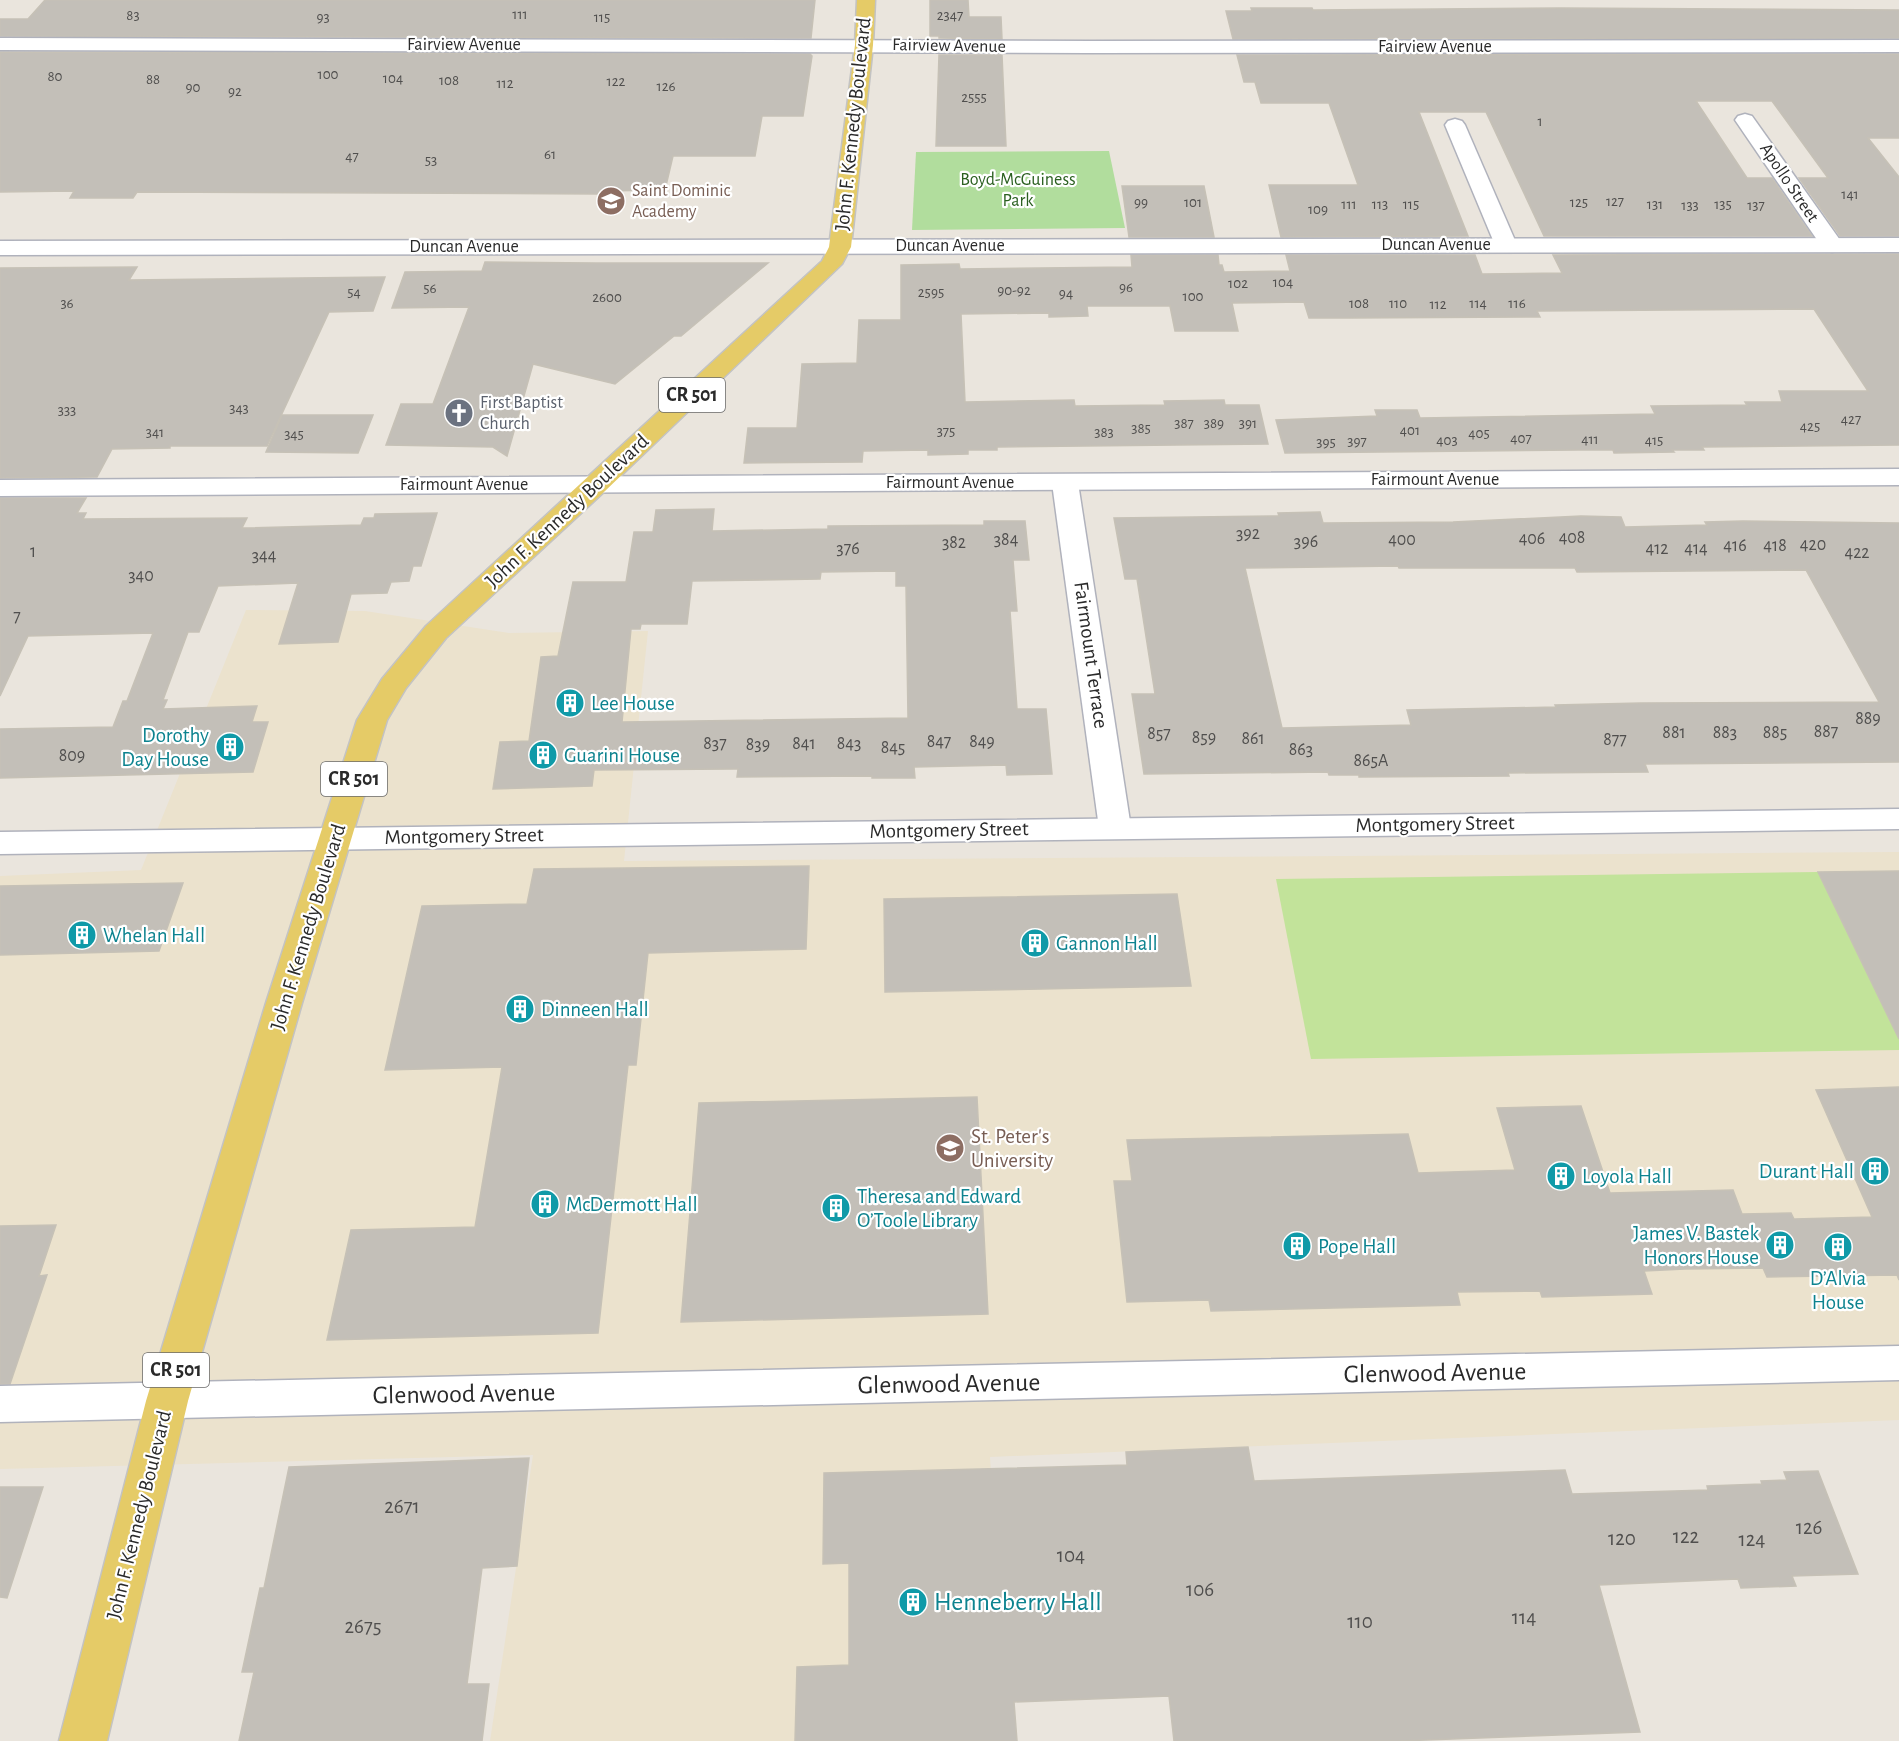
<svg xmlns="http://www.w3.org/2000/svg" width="1899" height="1741" viewBox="0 0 1899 1741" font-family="'Alegreya Sans',sans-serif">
<rect width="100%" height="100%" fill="#eae5dd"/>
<!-- education -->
<polygon fill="#ebe2cd" points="246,610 365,611 509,633 648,631 624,861 1899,852 1899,1420 990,1457 1008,1741 490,1741 533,1455 0,1469 0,876 141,870"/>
<!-- green -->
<polygon fill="#b1dd9d" points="1109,151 1125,228 912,230 916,152"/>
<!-- pitch -->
<polygon fill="#c2e39a" points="1818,872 1899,1039 1899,1050 1311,1059 1276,879"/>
<!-- building -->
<g fill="#c3bfb8" stroke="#c6c1b6" stroke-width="1.5" fill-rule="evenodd">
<polygon points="45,0 815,0 811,38 0,36 0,19 28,19"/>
<polygon points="930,0 968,0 969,17 1001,17 1002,39 939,38 939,36 930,36"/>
<polygon points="1251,8 1312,8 1313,10 1560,8 1899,10 1899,38 1233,39 1226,11 1252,11"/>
<polygon points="0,52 810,54 812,56 803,116 762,116 755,156 673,156 665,190 599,191 598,194 137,192 133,198 70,198 74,191 0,192"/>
<polygon points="1899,54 1899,138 1868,138 1899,177 1899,236 1840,236 1799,178 1828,178 1772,101 1696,101 1747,178 1772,178 1812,236 1544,236 1486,112 1419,112 1468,236 1281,237 1269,185 1358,185 1329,103 1261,103 1255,82 1244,82 1237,55"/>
<polygon points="939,55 1002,55 1006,146 936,146"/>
<polygon points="1122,186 1204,186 1214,237 1129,237"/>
<polygon points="1899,254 1899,445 1702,447 1704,450 1672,450 1674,452 1614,453 1613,450 1578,450 1285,453 1276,420 1377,416 1375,410 1417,410 1420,418 1655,414 1651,406 1747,405 1745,402 1782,402 1779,391 1868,391 1814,309 1537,311 1540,317 1348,318 1309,318 1304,302 1232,303 1238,331 1175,331 1170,306 1087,306 1088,316 1049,317 1049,313 961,314 965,402 1074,400 1075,406 1165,405 1164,401 1224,400 1225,405 1259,405 1268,444 997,447 997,450 968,450 968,454 928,455 928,450 863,451 862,462 744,463 748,428 797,428 802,364 857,363 859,320 901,320 901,265 959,264 960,269 1132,267 1131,255 1218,255 1219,265 1222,265 1224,272 1290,271 1286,255 1475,255 1482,274 1562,273 1553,255"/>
<polygon points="485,262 596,263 768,263 681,336 674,336 615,384 533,364 507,456 493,447 386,445 401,404 433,404 469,307 392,308 405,272 482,271"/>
<polygon points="137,267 129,280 385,277 373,311 329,312 267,446 170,446 170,448 112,449 97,477 0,478 0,268"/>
<polygon points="282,415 373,415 358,453 266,452"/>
<polygon points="0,498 86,498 77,513 86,513 83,519 247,518 242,528 361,525 364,518 374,518 375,514 437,513 421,566 413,566 409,581 391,582 387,593 351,594 338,642 279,644 298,583 218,586 199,632 188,632 163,700 167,700 163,709 257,706 252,722 268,722 253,772 0,778 0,729 113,727 123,701 127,701 153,633 28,636 0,696"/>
<path d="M714 509 712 531 828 529V526L984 525V521H1025L1029 560H1013L1017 611H1010L1017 709H1046L1052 774 1007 775 1006 765 914 767 915 778H872V776L737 777 738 769H734L594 770 592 786 493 789 500 742 529 741 541 657 558 656 573 582H626L634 532H653L656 510ZM896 571V586H906L908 718 622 722 631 629H640L641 624H687L692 581 820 579 821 572Z"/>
<path d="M1320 512 1323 523 1453 522 1581 516 1621 517 1625 527 1707 525 1705 522 1743 521 1899 523V762L1645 764 1648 772 1508 773 1509 776 1359 777V775H1329L1328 772 1144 774 1132 694H1155L1137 579H1125L1114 518 1279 516 1278 513ZM1398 566 1399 568H1575L1577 572 1806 570 1879 702 1641 703 1555 705 1556 707 1407 710 1411 725 1282 728 1245 568Z"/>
<polygon points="809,866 806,949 648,953 636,1065 628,1065 598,1333 327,1340 351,1230 475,1227 502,1067 385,1070 422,906 527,904 534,869"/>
<polygon points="1899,871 1899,1039 1818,872"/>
<polygon points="183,883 159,951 0,955 0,886"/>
<polygon points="1177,894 1191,986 885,992 884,899"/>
<polygon points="1899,1087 1899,1280 1897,1275 1767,1277 1763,1268 1685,1269 1644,1271 1652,1294 1542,1297 1540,1291 1457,1292 1460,1305 1211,1311 1209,1300 1127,1302 1114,1181 1132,1181 1127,1140 1408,1134 1418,1173 1515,1170 1497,1108 1581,1106 1610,1193 1733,1190 1742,1214 1791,1213 1794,1219 1872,1217 1816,1090"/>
<polygon points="977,1097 988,1314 681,1322 699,1103"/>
<polygon points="56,1225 39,1276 47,1275 10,1384 0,1384 0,1226"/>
<polygon points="1248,1447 1254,1481 1565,1470 1572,1494 1708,1490 1707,1486 1762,1484 1761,1481 1787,1480 1784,1472 1818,1471 1858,1574 1792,1576 1796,1586 1741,1588 1738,1579 1599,1585 1640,1732 1399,1741 1174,1741 1169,1696 1014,1702 1017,1741 795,1741 797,1667 849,1665 849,1563 823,1564 824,1473 1127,1465 1126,1452"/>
<polygon points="529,1458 517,1566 482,1568 467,1684 489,1684 482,1741 239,1741 254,1672 242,1672 260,1588 264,1588 289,1467"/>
<polygon points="0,1487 43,1487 7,1598 0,1597"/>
</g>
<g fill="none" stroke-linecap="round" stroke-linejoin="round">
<!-- minor casing -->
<g stroke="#b0b2bc" stroke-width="3">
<g id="minor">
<polygon points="0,38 1091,41 1899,40 1899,52 1091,53 0,50"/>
<polygon points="1745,114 1752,116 1840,240 1843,245 1840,250 1832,252 1824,250 1735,120 1738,116"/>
<polygon points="1455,119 1462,121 1465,125 1517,245 1514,250 1506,252 1498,250 1495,245 1445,125 1448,121"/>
<polygon points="1065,475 1074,477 1078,483 1131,828 1126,835 1115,838 1104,835 1099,828 1052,483 1056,477"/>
<polygon points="1899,1346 1899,1380 0,1422 0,1386"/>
</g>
</g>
<!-- tertiary casing -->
<g stroke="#b0b2bc" stroke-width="3">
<g id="tertiary">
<polygon points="1899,238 1899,252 0,255 0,241"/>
<polygon points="1899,469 1899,485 0,496 0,480"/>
</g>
</g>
<!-- secondary casing -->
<g stroke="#b0b2bc" stroke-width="3">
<polygon id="secondary" points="1899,809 1899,829 0,854 0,832"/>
</g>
<!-- primary casing -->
<g stroke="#c3c3c3" stroke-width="3">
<polygon id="primary" points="857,0 875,0 873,45 851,247 842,264 605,491 446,638 406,688 387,720 302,1003 188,1401 107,1741 59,1741 146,1401 266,1003 357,720 382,679 426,626 822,261 829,247 855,45"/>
</g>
<!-- minor -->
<use href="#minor" fill="#fff" fill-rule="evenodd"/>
<!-- tertiary -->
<use href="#tertiary" fill="#fff" fill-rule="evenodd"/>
<!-- secondary -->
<use href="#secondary" fill="#fff" fill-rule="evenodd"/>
<!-- primary -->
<use href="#primary" fill="#e5cb67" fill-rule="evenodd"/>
</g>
<!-- icons -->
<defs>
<g id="school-disc" transform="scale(1.5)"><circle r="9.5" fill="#8d6e63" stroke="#fff"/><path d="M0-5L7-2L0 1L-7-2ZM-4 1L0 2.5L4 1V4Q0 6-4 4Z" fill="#fff"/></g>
<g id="church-disc" transform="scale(1.5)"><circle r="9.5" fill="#6b7280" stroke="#fff"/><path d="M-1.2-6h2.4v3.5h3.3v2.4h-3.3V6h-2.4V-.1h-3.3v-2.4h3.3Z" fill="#fff"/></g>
<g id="building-disc" transform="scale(1.5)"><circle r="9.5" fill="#0f9aa8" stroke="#fff"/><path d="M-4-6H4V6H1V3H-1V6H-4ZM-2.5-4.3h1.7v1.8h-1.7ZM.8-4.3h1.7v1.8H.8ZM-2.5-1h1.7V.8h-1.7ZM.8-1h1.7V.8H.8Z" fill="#fff"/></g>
<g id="university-disc" transform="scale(1.5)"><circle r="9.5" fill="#8d6e63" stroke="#fff"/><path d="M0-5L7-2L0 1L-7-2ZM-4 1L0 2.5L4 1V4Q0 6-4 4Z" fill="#fff"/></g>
</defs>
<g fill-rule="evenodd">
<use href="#school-disc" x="611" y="201"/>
<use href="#church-disc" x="459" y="413"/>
<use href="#building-disc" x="570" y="703"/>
<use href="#building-disc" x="230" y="747"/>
<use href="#building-disc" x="543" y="755"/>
<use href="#building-disc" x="82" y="935"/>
<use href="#building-disc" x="1035" y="943"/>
<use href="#building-disc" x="520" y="1009"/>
<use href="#university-disc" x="950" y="1148"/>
<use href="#building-disc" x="1875" y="1171"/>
<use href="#building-disc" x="1561" y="1176"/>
<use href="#building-disc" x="545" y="1204"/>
<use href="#building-disc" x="836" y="1208"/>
<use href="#building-disc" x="1780" y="1245"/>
<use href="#building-disc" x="1297" y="1246"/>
<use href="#building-disc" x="1838" y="1247"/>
<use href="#building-disc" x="913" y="1602"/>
</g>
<g text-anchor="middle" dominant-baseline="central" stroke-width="4.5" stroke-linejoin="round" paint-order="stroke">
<!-- far-number labels -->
<g font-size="15" fill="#504f4e">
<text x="520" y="14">111</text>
<text x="133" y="15">83</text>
<text x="950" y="15">2347</text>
<text x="323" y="17">93</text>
<text x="602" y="17">115</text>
<text x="328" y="74">100</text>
<text x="55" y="76">80</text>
<text x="393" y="78">104</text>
<text x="153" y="79">88</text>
<text x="449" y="80">108</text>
<text x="616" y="81">122</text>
<text x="505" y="83">112</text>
<text x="666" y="86">126</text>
<text x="193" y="87">90</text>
<text x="235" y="91">92</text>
<text x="974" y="97">2555</text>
<text x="1540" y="121">1</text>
<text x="550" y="154">61</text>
<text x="352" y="156">47</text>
<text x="431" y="160">53</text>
<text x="1850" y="194">141</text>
<text x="1615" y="201">127</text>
<text x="1141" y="202">99</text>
<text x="1193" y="202">101</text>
<text x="1579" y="202">125</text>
<text x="1349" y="204">111</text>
<text x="1380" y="204">113</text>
<text x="1411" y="204">115</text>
<text x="1655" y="204">131</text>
<text x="1723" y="204">135</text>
<text x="1690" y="205">133</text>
<text x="1756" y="205">137</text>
<text x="1318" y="209">109</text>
<text x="1283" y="282">104</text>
<text x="1238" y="283">102</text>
<text x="1126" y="287">96</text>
<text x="430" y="288">56</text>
<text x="1014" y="290">90-92</text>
<text x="354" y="292">54</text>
<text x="931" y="292">2595</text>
<text x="1066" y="293">94</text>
<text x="1193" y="296">100</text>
<text x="607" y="297">2600</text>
<text x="67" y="303">36</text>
<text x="1359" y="303">108</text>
<text x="1398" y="303">110</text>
<text x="1478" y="303">114</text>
<text x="1517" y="303">116</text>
<text x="1438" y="304">112</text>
<text x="239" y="408">343</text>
<text x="67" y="410">333</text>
<text x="1851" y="419">427</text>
<text x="1184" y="423">387</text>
<text x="1214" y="423">389</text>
<text x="1248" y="423">391</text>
<text x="1810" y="426">425</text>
<text x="1141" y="428">385</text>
<text x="1410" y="430">401</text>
<text x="946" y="431">375</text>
<text x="155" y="432">341</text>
<text x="1104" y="432">383</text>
<text x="1479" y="433">405</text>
<text x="294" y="434">345</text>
<text x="1521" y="438">407</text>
<text x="1590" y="439">411</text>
<text x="1447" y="440">403</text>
<text x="1654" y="440">415</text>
<text x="1357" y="441">397</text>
<text x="1326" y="442">395</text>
</g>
<!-- far-street labels -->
<g font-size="18" fill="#2a2a2a" stroke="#fff">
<text x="464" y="45">Fairview Avenue</text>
<text transform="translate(949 46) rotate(1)">Fairview Avenue</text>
<text x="1435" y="47">Fairview Avenue</text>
<text transform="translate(1789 183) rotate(56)">Apollo Street</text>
<text x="1436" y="245">Duncan Avenue</text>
<text x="950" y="246">Duncan Avenue</text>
<text x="464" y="247">Duncan Avenue</text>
<text x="1435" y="480">Fairmount Avenue</text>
<text x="950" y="483">Fairmount Avenue</text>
<text x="464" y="485">Fairmount Avenue</text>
</g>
<!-- far-park labels -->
<g font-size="18" fill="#2b6020" stroke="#fff">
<text x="1018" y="180">Boyd-McGuiness<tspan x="1018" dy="21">Park</tspan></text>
</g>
<!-- far-education labels -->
<g font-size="18" fill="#785e54" stroke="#fff" text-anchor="start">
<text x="632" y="191">Saint Dominic<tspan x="632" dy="21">Academy</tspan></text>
</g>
<!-- far-worship labels -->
<g font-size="18" fill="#5b616d" stroke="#fff" text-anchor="start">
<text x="480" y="403">First Baptist<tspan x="480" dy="21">Church</tspan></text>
</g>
<!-- number labels -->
<g font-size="18" fill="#504f4e">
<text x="1248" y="534">392</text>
<text x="1572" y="538">408</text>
<text x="1532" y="539">406</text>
<text x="1006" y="540">384</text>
<text x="1402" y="540">400</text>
<text x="1306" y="542">396</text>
<text x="954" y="543">382</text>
<text x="1813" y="545">420</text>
<text x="1735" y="546">416</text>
<text x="1775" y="546">418</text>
<text x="848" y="549">376</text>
<text x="1657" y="549">412</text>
<text x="1696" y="549">414</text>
<text x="33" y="552">1</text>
<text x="1857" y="553">422</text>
<text x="264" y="556">344</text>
<text x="141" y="576">340</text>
<text x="17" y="617">7</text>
<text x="1868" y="719">889</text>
<text x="1826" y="732">887</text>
<text x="1674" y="733">881</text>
<text x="1725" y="733">883</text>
<text x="1775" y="733">885</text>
<text x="1159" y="734">857</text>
<text x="1204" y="738">859</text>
<text x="1253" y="739">861</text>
<text x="1615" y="740">877</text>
<text x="939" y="742">847</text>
<text x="982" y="742">849</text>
<text x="715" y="744">837</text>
<text x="804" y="744">841</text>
<text x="849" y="744">843</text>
<text x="758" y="745">839</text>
<text x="893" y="748">845</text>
<text x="1301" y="750">863</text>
<text x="72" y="756">809</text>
<text x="1371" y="761">865A</text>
</g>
<!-- shield labels -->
<g fill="#fff" stroke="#6a6a6a" stroke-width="1.5">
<rect x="659" y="378" width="66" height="34" rx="4.5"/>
<rect x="321" y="762" width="66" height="34" rx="4.5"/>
<rect x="143" y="1353" width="66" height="34" rx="4.5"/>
</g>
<g font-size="20" font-weight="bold" fill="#2a2a2a">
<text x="692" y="395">CR 501</text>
<text x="354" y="779">CR 501</text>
<text x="176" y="1370">CR 501</text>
</g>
<!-- street labels -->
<g font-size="21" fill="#2a2a2a" stroke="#fff">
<text transform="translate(853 124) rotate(-84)">John F. Kennedy Boulevard</text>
<text transform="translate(567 511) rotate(-43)">John F. Kennedy Boulevard</text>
<text transform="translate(1091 655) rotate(82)">Fairmount Terrace</text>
<text transform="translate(1435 824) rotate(-1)">Montgomery Street</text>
<text transform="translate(949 830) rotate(-1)">Montgomery Street</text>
<text transform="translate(464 836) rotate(-1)">Montgomery Street</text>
<text transform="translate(308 927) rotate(-73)">John F. Kennedy Boulevard</text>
<text transform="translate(139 1515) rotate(-76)">John F. Kennedy Boulevard</text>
</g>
<!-- culture labels -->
<g font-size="21" fill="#0d838f" stroke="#fff" text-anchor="start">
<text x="591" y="703">Lee House</text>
<text x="209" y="735" text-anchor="end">Dorothy<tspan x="209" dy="24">Day House</tspan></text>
<text x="564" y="755">Guarini House</text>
<text x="103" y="935">Whelan Hall</text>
<text x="1056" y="943">Gannon Hall</text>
<text x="541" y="1009">Dinneen Hall</text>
<text x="1854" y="1171" text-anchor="end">Durant Hall</text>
<text x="1582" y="1176">Loyola Hall</text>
<text x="857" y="1196">Theresa and Edward<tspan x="857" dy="24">O’Toole Library</tspan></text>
<text x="566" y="1204">McDermott Hall</text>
<text x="1759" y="1233" text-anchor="end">James V. Bastek<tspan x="1759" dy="24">Honors House</tspan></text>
<text x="1318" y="1246">Pope Hall</text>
<text x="1838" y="1278" text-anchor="middle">D’Alvia<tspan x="1838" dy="24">House</tspan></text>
</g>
<!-- education labels -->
<g font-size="21" fill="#785e54" stroke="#fff" text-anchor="start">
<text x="971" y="1136">St. Peter's<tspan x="971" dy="24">University</tspan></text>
</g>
<!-- near-number labels -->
<g font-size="21" fill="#504f4e">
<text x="402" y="1506">2671</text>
<text x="1809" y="1527">126</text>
<text x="1686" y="1536">122</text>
<text x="1622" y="1538">120</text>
<text x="1752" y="1539">124</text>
<text x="1071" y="1555">104</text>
<text x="1200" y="1589">106</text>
<text x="1524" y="1617">114</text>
<text x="1360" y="1621">110</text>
<text x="363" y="1626">2675</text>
</g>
<!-- near-street labels -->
<g font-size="26" fill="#2a2a2a" stroke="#fff">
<text transform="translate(1435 1373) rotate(-1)">Glenwood Avenue</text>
<text transform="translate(949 1384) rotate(-1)">Glenwood Avenue</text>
<text transform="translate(464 1394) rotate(-1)">Glenwood Avenue</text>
</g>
<!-- near-culture labels -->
<g font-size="26" fill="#0d838f" stroke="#fff" text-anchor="start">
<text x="934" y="1602">Henneberry Hall</text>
</g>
</g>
</svg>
